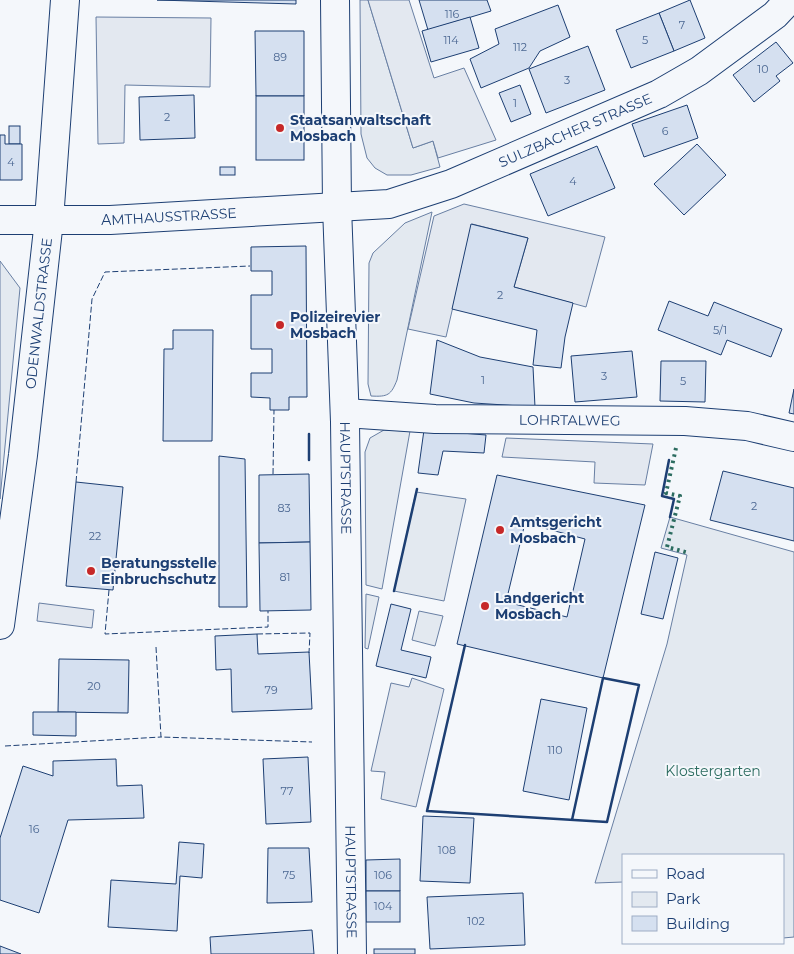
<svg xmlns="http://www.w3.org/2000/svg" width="794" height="954" viewBox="0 0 794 954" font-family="Montserrat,sans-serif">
<rect width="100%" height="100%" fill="#f4f7fb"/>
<!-- green -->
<g fill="#e3e9f0" stroke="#687fa3">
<polygon points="360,0 368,0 413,148 433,141 440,167 411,175 387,175 375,168 367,158 361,134"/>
<path d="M432 212 397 380C391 395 388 397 371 396L368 384 369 263 373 253 405 223Z"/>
<polygon points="0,261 20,288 0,499"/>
<polygon points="384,430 410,431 382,589 366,585 365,452 370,438"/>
<polygon points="416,492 466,499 444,601 394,591"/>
<polygon points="670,517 794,552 794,937 783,938 783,855 623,855 623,882 595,883 667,644 687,555 661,548"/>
<polygon points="366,594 379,597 368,649 365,648"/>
<polygon points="419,611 443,616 435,646 412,640"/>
</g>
<!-- parking -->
<g fill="#e3e8f0" stroke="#687fa3">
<polygon points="368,0 409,0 434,78 464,68 496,140 438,158 433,141 413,148"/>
<polygon points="96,17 211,18 210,87 125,85 124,143 98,144"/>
<polygon points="464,204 605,237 586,307 514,287 528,238 472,224 446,337 408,329 434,216"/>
<polygon points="506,438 653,444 645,485 594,483 595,462 502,457"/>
<polygon points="39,603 94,610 92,628 37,621"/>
<polygon points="412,678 444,689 416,807 381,799 385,772 371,771 391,683 409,687"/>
</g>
<!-- building -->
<g fill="#d5e0f0" stroke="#1d3f73" fill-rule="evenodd">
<polygon points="157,0 296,0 296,4"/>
<polygon points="419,0 487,0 491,11 428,30"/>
<polygon points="690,0 705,38 674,51 659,13"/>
<polygon points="558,5 570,37 540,51 529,68 481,88 470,59 499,44 495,29"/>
<polygon points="659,13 674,51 631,68 616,30"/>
<polygon points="470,17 479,48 431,62 422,31"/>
<polygon points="255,31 304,31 304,96 256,96"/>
<polygon points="776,42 793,63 776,76 780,81 754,102 733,75"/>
<polygon points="588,46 605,90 546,113 529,69"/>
<polygon points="520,85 531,114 511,122 499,93"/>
<polygon points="194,95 195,138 140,140 139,97"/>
<rect x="256" y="96" width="48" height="64"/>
<polygon points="687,105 698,138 644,157 632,124"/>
<rect x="9" y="126" width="11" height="18"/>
<polygon points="0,135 5,135 5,144 22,144 22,180 0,180"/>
<polygon points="697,144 726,175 684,215 654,184"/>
<polygon points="597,146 615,188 548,216 530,174"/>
<rect x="220" y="167" width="15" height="8"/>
<polygon points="471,224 528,238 514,287 573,303 565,337 561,368 533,365 537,330 452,309"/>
<polygon points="306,246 307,397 289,397 289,410 270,410 270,398 251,397 251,373 272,373 272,349 251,349 251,295 272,295 272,271 251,271 251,247"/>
<polygon points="669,301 708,316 714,302 782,329 771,357 727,340 721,355 658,330"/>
<polygon points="173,330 213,330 212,441 163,441 164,349 173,349"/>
<polygon points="437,340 480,357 533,367 535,407 474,403 430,394"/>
<polygon points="632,351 637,397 575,402 571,356"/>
<polygon points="661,361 706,361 705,402 660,401"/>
<polygon points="794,389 794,414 789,413"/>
<polygon points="424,430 486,435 484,453 443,451 438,475 418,473"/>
<polygon points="219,456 245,459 247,607 219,607"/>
<polygon points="723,471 794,488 794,541 710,520"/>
<polygon points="309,474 310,542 259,543 259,475"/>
<path d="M497 475 645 505 603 678 457 644ZM525 523 585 539 567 617 506 602Z"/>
<polygon points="76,482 123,487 113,590 66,586"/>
<polygon points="310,542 311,610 260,611 259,543"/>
<polygon points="655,552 678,558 663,619 641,614"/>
<polygon points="391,604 411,609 401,650 431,657 426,678 376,666"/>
<polygon points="257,634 258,654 309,652 312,709 232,712 231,669 216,670 215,636"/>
<polygon points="59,659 129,660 128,713 58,712"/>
<polygon points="541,699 587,708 569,800 523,791"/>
<polygon points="33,712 76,712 76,736 33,735"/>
<polygon points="308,757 311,822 266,824 263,759"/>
<polygon points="116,759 117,786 142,785 144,818 68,820 39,913 0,900 0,838 23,766 53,776 53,761"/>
<polygon points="423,816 474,818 470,883 420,881"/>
<polygon points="179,842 204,844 202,878 180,876 177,931 108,927 111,880 176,884"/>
<polygon points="268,848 309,848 312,902 267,903"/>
<polygon points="400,859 400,891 366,891 366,860"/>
<rect x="366" y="891" width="34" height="31"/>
<polygon points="523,893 525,945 430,949 427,897"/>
<polygon points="312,930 314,954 211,954 210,937"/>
<polygon points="0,946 21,954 0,954"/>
<rect x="374" y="949" width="41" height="5"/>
</g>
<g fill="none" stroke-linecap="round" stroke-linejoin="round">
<!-- minor casing -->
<g stroke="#1d3f73" stroke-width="30">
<g id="minor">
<path id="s1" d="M335 0 337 207 345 422 352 954"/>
<polyline points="0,220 49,220"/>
<path id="s2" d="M345 413 435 419 685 421 747 426 794 437"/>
</g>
</g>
<!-- major casing -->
<g stroke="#1d3f73" stroke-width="30">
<g id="major">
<path id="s3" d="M49 220H110L389 204 451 184 659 94 699 71 775 15 789 0"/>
<path id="s4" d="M0 625 23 455 49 220 65 0"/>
</g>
</g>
<!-- minor -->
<use href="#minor" stroke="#f4f7fb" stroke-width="28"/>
<!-- major -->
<use href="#major" stroke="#f4f7fb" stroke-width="28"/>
<!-- hedge -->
<polyline stroke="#2c6c60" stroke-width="4" stroke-dasharray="2.5 4" stroke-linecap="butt" points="676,448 666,493 680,496 667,547 689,553"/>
<!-- fence -->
<g stroke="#1d3f73" stroke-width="1" stroke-dasharray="6 2.5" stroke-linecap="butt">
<polyline points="273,474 274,410"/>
<polyline points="76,482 92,299 105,272 250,266"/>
<polyline points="109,590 105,634 268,627 268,611"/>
<polyline points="257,634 310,633 309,653"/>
<polyline points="156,647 161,737 312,742"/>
<polyline points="5,746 161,737"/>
</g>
<!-- wall -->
<g stroke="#1d3f73" stroke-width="2.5">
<polyline points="309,434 309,460"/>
<polyline points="669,460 662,496 674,499 670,517"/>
<polyline points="394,591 417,489"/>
<polyline points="465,645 427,811 607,822 639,685 603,678 572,820"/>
</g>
</g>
<!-- markers -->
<g fill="#c62828" stroke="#f4f7fb" stroke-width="2">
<circle cx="280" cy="128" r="5"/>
<circle cx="280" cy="325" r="5"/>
<circle cx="500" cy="530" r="5"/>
<circle cx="91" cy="571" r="5"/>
<circle cx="485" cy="606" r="5"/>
</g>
<g text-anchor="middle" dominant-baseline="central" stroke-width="4" stroke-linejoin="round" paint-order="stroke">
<!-- number labels -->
<g font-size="11" fill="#4b6792">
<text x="452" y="14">116</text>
<text x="682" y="25">7</text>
<text x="451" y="40">114</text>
<text x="645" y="40">5</text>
<text x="520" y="47">112</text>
<text x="280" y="57">89</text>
<text x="763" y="69">10</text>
<text x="567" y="80">3</text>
<text x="515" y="103">1</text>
<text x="167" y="117">2</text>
<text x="665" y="131">6</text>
<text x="11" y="162">4</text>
<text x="573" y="181">4</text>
<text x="500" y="295">2</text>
<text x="720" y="330">5/1</text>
<text x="604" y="376">3</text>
<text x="483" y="380">1</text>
<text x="683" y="381">5</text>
<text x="754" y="506">2</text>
<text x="284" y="508">83</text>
<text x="95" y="536">22</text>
<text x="285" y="577">81</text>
<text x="94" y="686">20</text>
<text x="271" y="690">79</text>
<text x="555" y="750">110</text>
<text x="287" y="791">77</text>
<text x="34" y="829">16</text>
<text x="447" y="850">108</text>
<text x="289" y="875">75</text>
<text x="383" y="875">106</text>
<text x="383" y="906">104</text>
<text x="476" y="921">102</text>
</g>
<!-- poi labels -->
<g font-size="14" font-weight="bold" fill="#1d3f73" stroke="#f4f7fb" text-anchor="start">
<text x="290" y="120">Staatsanwaltschaft<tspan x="290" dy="16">Mosbach</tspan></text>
<text x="290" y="317">Polizeirevier<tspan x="290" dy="16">Mosbach</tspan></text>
<text x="510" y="522">Amtsgericht<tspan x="510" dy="16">Mosbach</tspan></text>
<text x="101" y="563">Beratungsstelle<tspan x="101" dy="16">Einbruchschutz</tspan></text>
<text x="495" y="598">Landgericht<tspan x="495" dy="16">Mosbach</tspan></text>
</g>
<!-- street labels -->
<g font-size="14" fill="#1d3f73" stroke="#f4f7fb">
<text stroke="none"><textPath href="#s3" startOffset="541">SULZBACHER STRASSE</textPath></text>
<text stroke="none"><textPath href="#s3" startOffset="120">AMTHAUSSTRASSE</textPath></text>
<text stroke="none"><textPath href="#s4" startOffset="314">ODENWALDSTRASSE</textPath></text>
<text stroke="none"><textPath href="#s2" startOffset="225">LOHRTALWEG</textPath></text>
<text stroke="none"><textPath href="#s1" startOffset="478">HAUPTSTRASSE</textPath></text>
<text stroke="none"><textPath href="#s1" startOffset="882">HAUPTSTRASSE</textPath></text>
</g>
<!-- park labels -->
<g font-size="14" fill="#2c6c60" stroke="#f4f7fb">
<text x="713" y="771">Klostergarten</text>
</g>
</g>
<!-- legend -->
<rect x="622" y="854" width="162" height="90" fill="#f4f7fb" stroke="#9eadc5"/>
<rect x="632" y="870" width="25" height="8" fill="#f4f7fb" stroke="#9eadc5"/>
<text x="666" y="879" font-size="15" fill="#1d3f73">Road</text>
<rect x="632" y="892" width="25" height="15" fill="#e3e9f0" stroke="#9eadc5"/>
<text x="666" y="904" font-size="15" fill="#1d3f73">Park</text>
<rect x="632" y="916" width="25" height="15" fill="#d5e0f0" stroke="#9eadc5"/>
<text x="666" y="929" font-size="15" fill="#1d3f73">Building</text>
</svg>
